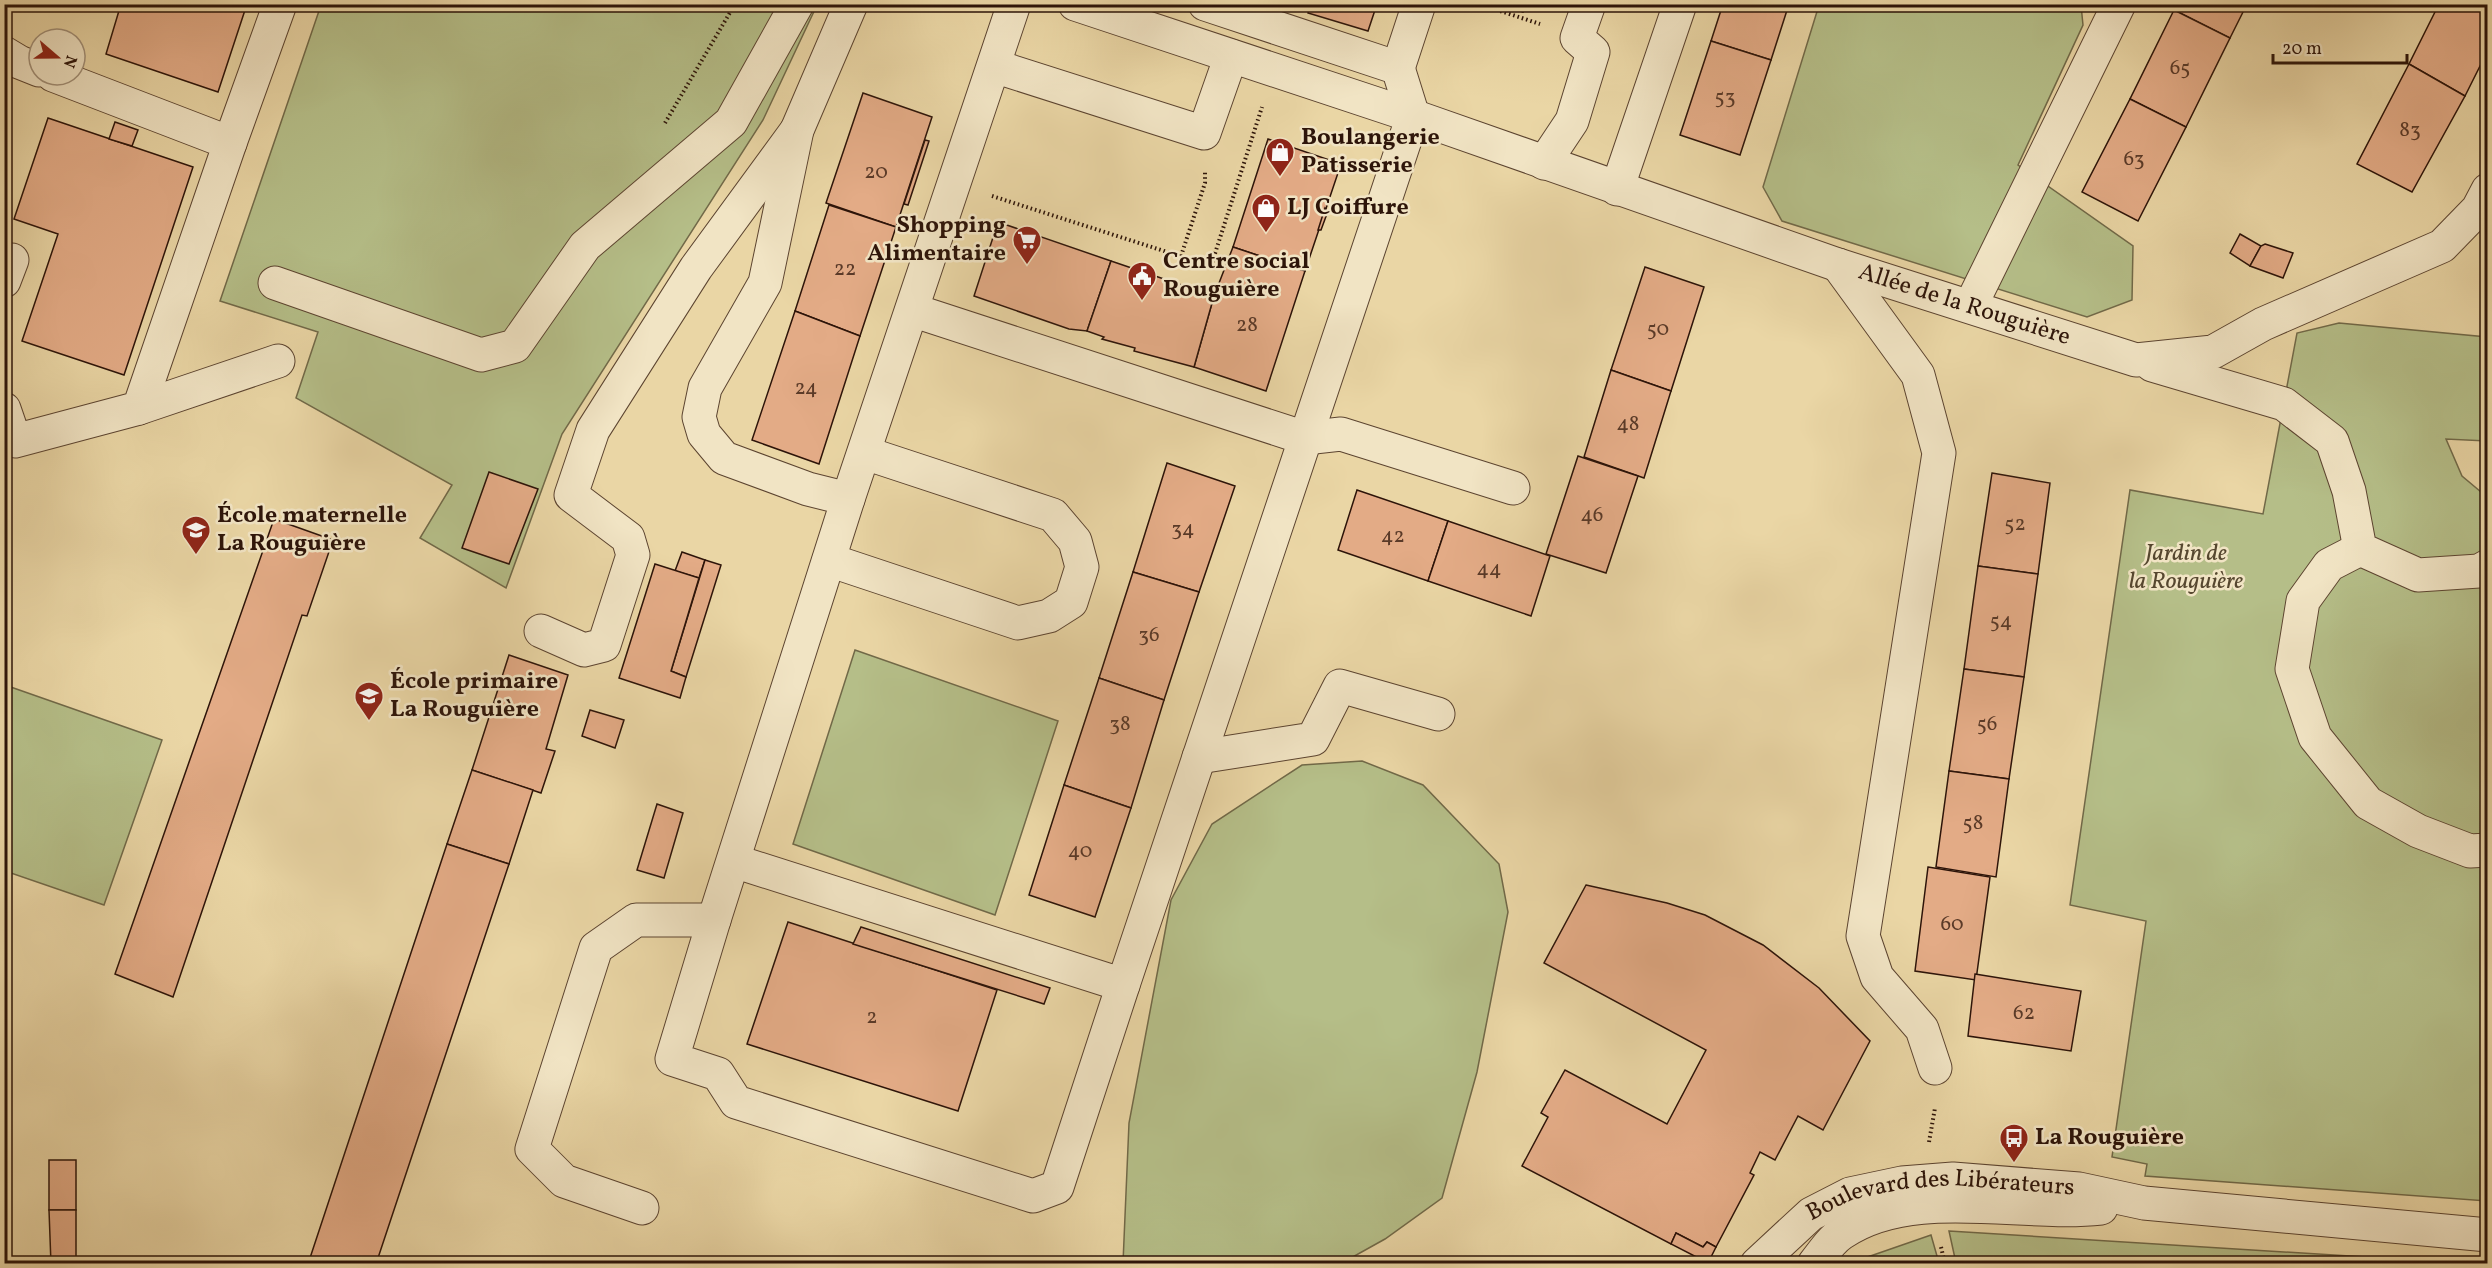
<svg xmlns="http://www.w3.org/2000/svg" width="2492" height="1268" viewBox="0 0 2492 1268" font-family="Vollkorn,serif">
<rect width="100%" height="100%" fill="#ead6a5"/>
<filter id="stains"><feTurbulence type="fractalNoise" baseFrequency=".00333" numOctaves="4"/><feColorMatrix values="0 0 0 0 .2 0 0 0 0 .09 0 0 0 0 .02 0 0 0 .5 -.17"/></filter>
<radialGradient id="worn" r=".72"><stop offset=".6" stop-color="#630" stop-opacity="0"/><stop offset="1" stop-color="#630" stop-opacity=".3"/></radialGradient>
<!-- green -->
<g fill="#b5be88" stroke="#716948" stroke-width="1.5">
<polygon points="321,5 817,5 763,120 562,434 506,588 420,538 452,485 296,398 318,332 220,301"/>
<polygon points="1819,5 2081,5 2083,25 2018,165 2133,246 2132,300 2087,317 1782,221 1763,187"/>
<polygon points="2339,323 2487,337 2487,441 2446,439 2462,476 2487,497 2487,1201 2145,1176 2147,1164 2112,1157 2146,921 2070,905 2130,490 2263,514 2297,333"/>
<polygon points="855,650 1058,721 995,915 793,844"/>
<polygon points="5,685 162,740 104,905 5,871"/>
<polygon points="1362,761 1423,785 1499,864 1508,912 1477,1072 1442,1198 1385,1239 1342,1263 1123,1263 1129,1123 1171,900 1212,824 1302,765"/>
<polygon points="1949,1231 2446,1262 2452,1263 1956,1263"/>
<polygon points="1931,1235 1939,1263 1852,1263 1856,1261"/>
</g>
<!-- building -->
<g fill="#e3ab86" stroke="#2d1409" stroke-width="1.5">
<polygon points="121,4 247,4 218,92 106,54"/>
<polygon points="1310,4 1377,4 1368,31 1308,13"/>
<polygon points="1501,4 1526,4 1523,12"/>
<polygon points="1723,4 1789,4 1771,60 1711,41"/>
<polygon points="2177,4 2247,4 2230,38 2174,10"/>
<polygon points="2439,4 2488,5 2488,50 2465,96 2409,64"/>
<polygon points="2174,10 2230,38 2186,127 2130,99"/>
<polygon points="1711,41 1771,60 1740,155 1680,135"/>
<polygon points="2409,64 2465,96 2412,192 2357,164"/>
<polygon points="863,93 932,117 896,227 826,203"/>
<polygon points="2130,99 2186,127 2138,221 2082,192"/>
<polygon points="48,118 193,167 124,375 22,341 58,234 14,219"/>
<polygon points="115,122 138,130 132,146 109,139"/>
<polygon points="1268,139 1341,164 1305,271 1233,247"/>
<polygon points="925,140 929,141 908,205 904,204"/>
<polygon points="829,205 896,227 860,336 795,311"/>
<polygon points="1325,208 1328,211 1321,230 1318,230"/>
<polygon points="998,222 1111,261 1087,331 1069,329 974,296"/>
<polygon points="2240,234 2261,246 2250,266 2230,253"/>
<polygon points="2265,244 2293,253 2283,278 2250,266 2261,246"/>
<polygon points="1233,247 1305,271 1266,391 1194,367 1214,296"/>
<polygon points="1111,261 1214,296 1194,367 1134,351 1135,348 1102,339 1104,337 1087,331"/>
<polygon points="1645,267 1704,287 1671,391 1611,370"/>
<polygon points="795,311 860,336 819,464 752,440"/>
<polygon points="1611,370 1671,391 1644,478 1584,457"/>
<polygon points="1578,456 1638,476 1606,573 1546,554"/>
<polygon points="1167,463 1235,486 1199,592 1133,572"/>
<polygon points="489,472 538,489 509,564 462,548"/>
<polygon points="1992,473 2050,483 2038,574 1978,566"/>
<polygon points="1357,490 1448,521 1428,581 1338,550"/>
<polygon points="274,519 333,540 307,616 302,615 173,997 115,974"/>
<polygon points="1448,521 1550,556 1531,616 1428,581"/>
<polygon points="682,552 705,560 699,578 675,571"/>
<polygon points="705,560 721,565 686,677 671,671"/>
<polygon points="655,564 699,578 671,671 686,677 680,698 619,678"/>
<polygon points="1978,566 2038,574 2024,677 1964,669"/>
<polygon points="1133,572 1199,592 1164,700 1099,678"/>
<polygon points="509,655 568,675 546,749 555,751 541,793 472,770"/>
<polygon points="1964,669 2024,677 2009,779 1949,771"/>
<polygon points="1099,678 1164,700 1131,808 1064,785"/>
<polygon points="590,710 624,720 615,748 582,736"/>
<polygon points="472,770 533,790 509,864 447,844"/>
<polygon points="1949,771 2009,779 1996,877 1936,867"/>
<polygon points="1064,785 1131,808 1095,917 1029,895"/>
<polygon points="657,804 683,813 664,878 637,870"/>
<polygon points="447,844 509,864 376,1264 308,1264"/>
<polygon points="1928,867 1990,877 1976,980 1915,971"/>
<polygon points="1586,885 1667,903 1705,915 1763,945 1819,988 1870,1041 1823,1130 1798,1116 1775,1160 1760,1152 1750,1173 1754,1175 1716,1247 1707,1242 1703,1247 1676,1233 1671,1244 1522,1166 1548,1117 1541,1113 1565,1070 1667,1124 1706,1050 1544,963"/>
<polygon points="788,922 997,990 958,1111 747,1044"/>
<polygon points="861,927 1050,988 1044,1004 853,944"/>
<polygon points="1975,974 2081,991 2071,1051 1968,1036"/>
<rect x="49" y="1160" width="27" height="50"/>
<polygon points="49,1210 76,1210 76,1264 51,1264"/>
<polygon points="1676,1233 1703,1247 1707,1242 1716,1247 1708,1263 1671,1244"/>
</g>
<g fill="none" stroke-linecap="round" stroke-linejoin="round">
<!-- minor casing -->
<g stroke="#5c4430" stroke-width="35">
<g id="minor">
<path id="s1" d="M1075 4 1413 116 1838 265 2136 360 2213 352 2263 324 2442 246 2478 209 2488 190"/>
<polyline points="1205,4 1398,68 1413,116"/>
<polyline points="4,53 19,62 39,70"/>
<polyline points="994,66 1204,133 1231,56"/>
<polyline points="1398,68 1419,4"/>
<polyline points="230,143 280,4"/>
<polyline points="1544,163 1572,121 1593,52 1577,38 1589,4"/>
<polyline points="1617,189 1680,4"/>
<polyline points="1838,265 1918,375 1939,453 1863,936 1877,977 1922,1029 1935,1068"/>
<polyline points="4,281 12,260"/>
<polyline points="275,283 481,355 515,346 585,246 731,122 797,4"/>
<polyline points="1971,305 2119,4"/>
<polyline points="912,310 1305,438 1341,434 1513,488"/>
<polyline points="2152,365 2284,404 2332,441 2349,491 2360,549 2418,575 2479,571 2488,566"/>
<polyline points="139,408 278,361"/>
<polyline points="4,409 15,441 139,408 230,143 53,75"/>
<polyline points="848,499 808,489 724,458 704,434 699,417 705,388 765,283 797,130 851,4"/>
<polyline points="2360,549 2329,565 2303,601 2292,669 2315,737 2368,803 2418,831 2470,851 2488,850"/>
<polyline points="829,560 1018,623 1049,616 1071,602 1082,567 1075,541 1053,515 865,453"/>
<polyline points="541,631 584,650 604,645 633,555 628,538 571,495 593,430 696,268 797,130"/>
<polyline points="1199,757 1313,739 1340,686 1438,714"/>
<polyline points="734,861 1123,985 1413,116"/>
<polyline points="714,920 672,1059 718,1074 736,1102 1033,1196 1057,1187 1123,985"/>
<polyline points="642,1208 564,1181 532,1149 596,948 636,920 714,920 848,499 1014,4"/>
<path id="s2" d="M1757 1264 1811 1214 1850 1194 1902 1183 1953 1179 2079 1189 2144 1203 2488 1235"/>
<path d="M1814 1264C1822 1254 1831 1240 1842 1233 1913 1185 2020 1217 2101 1208"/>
</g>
</g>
<!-- path -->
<g stroke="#2d1409" stroke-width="4" stroke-dasharray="1.5 3" stroke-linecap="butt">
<polyline points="1479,4 1540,24"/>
<polyline points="665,123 735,4"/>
<polyline points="992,196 1211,266 1262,107"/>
<polyline points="1181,256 1205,183 1205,171"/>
<polyline points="1929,1142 1935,1108"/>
<polyline points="1941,1247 1945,1264"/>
</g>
<!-- minor -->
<use href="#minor" stroke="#f1e4c4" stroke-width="33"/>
</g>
<!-- icons -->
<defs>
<g id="shop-pin" transform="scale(1.5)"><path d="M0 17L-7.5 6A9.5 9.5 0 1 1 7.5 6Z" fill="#8f2418" stroke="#f1e4c4"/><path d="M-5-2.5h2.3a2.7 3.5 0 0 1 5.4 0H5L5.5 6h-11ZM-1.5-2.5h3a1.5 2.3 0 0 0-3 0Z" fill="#fff"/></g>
<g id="supermarket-pin" transform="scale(1.5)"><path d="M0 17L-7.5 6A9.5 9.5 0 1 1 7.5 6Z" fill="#8f2418" stroke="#f1e4c4"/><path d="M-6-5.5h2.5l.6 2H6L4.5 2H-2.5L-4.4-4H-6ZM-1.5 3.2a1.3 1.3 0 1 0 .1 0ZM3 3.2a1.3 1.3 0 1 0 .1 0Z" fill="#fff"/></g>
<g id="civic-pin" transform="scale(1.5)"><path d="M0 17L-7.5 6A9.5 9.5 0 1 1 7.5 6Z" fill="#8f2418" stroke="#f1e4c4"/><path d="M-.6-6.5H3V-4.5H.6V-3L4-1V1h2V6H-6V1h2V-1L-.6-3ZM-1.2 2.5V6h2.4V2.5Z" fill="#fff"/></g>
<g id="school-pin" transform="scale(1.5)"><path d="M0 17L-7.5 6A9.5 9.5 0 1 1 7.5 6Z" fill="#8f2418" stroke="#f1e4c4"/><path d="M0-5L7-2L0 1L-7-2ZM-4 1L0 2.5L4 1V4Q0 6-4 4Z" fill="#fff"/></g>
<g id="bus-pin" transform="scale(1.5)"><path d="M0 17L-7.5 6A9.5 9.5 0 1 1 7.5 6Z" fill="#8f2418" stroke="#f1e4c4"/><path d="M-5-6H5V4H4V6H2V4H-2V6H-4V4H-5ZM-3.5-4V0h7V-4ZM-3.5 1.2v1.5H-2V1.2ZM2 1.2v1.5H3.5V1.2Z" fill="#fff"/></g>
</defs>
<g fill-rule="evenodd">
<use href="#shop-pin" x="1280" y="152"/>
<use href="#shop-pin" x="1266" y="208"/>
<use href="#supermarket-pin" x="1027" y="240"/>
<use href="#civic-pin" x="1142" y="276"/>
<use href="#school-pin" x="196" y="530"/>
<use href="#school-pin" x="369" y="696"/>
<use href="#bus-pin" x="2014" y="1138"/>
</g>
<g text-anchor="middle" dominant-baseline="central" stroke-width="5" stroke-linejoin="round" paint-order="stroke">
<!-- number labels -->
<g font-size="21" fill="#5a3a28">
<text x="2180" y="68">65</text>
<text x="1725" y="97">53</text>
<text x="2410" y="130">83</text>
<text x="2134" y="159">63</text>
<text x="876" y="172">20</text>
<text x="845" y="269">22</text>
<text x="1247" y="325">28</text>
<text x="1658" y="329">50</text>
<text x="806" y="388">24</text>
<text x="1628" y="424">48</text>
<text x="1592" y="515">46</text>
<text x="2015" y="524">52</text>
<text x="1183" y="529">34</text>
<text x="1393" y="536">42</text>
<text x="1489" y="569">44</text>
<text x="2001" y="621">54</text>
<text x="1149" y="635">36</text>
<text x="1120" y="724">38</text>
<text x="1987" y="724">56</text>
<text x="1973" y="823">58</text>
<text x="1080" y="851">40</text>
<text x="1952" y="924">60</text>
<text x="2024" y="1013">62</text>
<text x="872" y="1017">2</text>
</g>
<!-- poi labels -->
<g font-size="24" font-weight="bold" fill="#2d1409" stroke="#f1e4c4" text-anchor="start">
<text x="1301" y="138">Boulangerie<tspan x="1301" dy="28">Patisserie</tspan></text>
<text x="1287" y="208">LJ Coiffure</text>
<text x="1006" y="226" text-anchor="end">Shopping<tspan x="1006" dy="28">Alimentaire</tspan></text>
<text x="1163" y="262">Centre social<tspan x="1163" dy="28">Rouguière</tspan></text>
<text x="217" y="516">École maternelle<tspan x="217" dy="28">La Rouguière</tspan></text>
<text x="390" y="682">École primaire<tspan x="390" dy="28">La Rouguière</tspan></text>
<text x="2035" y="1138">La Rouguière</text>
</g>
<!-- street labels -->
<g font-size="24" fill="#2d1409" stroke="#f1e4c4">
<text stroke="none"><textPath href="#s1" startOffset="939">Allée de la Rouguière</textPath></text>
<text stroke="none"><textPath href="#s2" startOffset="207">Boulevard des Libérateurs</textPath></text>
</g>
<!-- park labels -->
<g font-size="24" font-style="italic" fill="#56472f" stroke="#f1e4c4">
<text x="2186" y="554">Jardin de<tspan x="2186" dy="28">la Rouguière</tspan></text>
</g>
</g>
<!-- margin -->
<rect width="2492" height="1268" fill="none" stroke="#ead6a5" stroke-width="24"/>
<rect x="6" y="6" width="2480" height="1256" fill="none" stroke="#2d1409" stroke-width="3"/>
<rect x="12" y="12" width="2468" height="1244" fill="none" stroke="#2d1409" stroke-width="1.5"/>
<!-- north arrow -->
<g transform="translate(57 57) rotate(110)"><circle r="28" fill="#f1e4c4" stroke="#a39179" stroke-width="1.5"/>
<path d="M0-4.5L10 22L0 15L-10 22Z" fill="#8f2418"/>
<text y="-9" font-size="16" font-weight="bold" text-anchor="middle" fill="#2d1409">N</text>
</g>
<!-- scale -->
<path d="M2273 54v9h134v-9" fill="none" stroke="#2d1409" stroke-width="3"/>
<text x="2282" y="54" font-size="18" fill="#2d1409" stroke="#f1e4c4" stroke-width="4.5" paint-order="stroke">20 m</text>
<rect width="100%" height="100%" filter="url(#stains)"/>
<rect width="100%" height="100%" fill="url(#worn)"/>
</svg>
